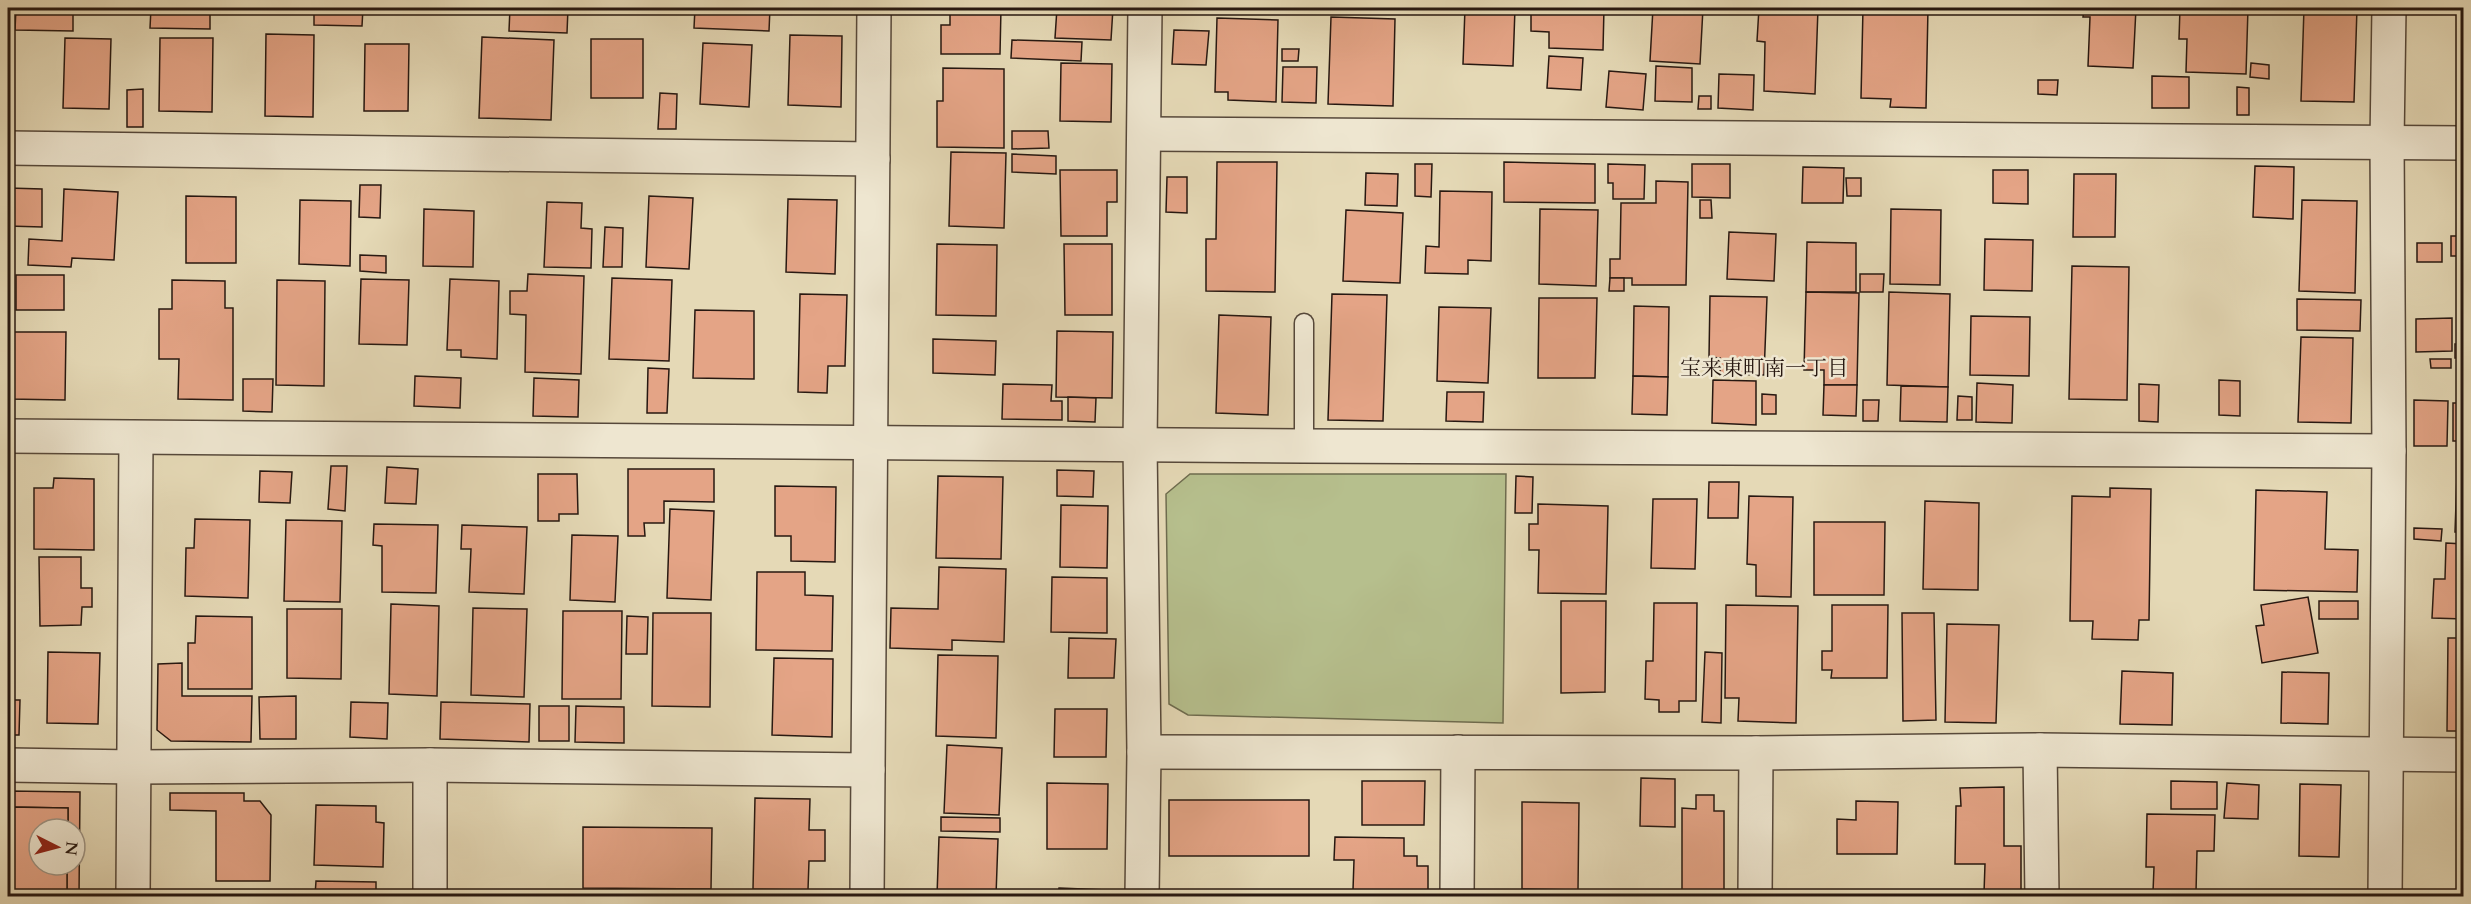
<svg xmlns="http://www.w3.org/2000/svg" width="2471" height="904" viewBox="0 0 2471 904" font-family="Cardo,'Noto Serif JP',serif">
<rect width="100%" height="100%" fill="#e5d9b6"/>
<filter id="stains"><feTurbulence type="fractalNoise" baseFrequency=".00333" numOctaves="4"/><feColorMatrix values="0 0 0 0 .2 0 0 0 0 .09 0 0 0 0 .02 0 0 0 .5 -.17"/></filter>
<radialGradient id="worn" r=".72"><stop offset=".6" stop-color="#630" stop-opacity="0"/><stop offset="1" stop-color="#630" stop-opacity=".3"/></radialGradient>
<!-- green -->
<polygon fill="#b6bf8d" stroke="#6e6c4f" stroke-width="1.5" points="1190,474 1506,474 1503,723 1188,715 1169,704 1166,494"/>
<!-- building -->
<g fill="#e4a486" stroke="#271811" stroke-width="1.5">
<polygon points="16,8 73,8 73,31 15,30"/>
<polygon points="151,8 210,8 210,29 150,28"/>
<polygon points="314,8 363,8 362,26 314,25"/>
<polygon points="510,8 568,8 567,33 509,31"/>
<polygon points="695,8 770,8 769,31 694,28"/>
<polygon points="950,8 1001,8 1000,54 941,54 941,25 950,25"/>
<polygon points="1057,8 1113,8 1111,40 1055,38"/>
<polygon points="1465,8 1515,8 1513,66 1463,64"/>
<polygon points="1531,8 1604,8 1603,50 1549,48 1549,32 1531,31"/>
<polygon points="1653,8 1703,8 1700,64 1650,61"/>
<polygon points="1759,8 1818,8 1815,94 1764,91 1765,42 1757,41"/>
<polygon points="1863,8 1928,8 1926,108 1890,107 1891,99 1861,98"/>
<polygon points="2084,8 2136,8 2133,68 2088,66 2090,17 2083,17"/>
<polygon points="2180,8 2248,8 2246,74 2186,72 2187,39 2179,39"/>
<polygon points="2304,8 2357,8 2354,102 2301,101"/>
<polygon points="1331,17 1395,19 1393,106 1328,104"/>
<polygon points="1217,18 1278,20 1276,102 1228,100 1228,92 1215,92"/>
<polygon points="1174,30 1209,31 1206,65 1172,64"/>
<polygon points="266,34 314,35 313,117 265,116"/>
<polygon points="790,35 842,36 841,107 788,105"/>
<polygon points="482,37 554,40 551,120 479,118"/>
<polygon points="65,38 111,39 109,109 63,108"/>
<polygon points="160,38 213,38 212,112 159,111"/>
<rect x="591" y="39" width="52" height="59"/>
<polygon points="1012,40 1082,42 1081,61 1011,58"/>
<polygon points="703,43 752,45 749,107 700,104"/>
<polygon points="365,44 409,44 408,111 364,111"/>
<polygon points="1282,49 1299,49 1298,61 1282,61"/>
<polygon points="1549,56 1583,58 1581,90 1547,88"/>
<polygon points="1061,63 1112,64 1111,122 1060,121"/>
<polygon points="2251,63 2269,65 2269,79 2250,77"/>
<polygon points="1656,66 1692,68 1692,102 1655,101"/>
<polygon points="1283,67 1317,67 1316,103 1282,102"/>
<polygon points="943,68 1004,69 1004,148 937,147 937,101 943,101"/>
<polygon points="1609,71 1646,74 1643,110 1606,107"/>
<polygon points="1719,74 1754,75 1753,110 1718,108"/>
<polygon points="2152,76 2189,77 2189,108 2152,108"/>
<polygon points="2038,80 2058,80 2057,95 2038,94"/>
<polygon points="2237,87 2249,88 2249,115 2237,115"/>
<polygon points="143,89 143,127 127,127 127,90"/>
<polygon points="660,93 677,94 676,129 658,129"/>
<polygon points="1699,96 1711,96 1711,109 1698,109"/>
<polygon points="1012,131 1048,131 1049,148 1012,149"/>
<polygon points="951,152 1006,153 1004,228 949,226"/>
<polygon points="1012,154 1056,156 1056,174 1012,172"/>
<polygon points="1217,162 1277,162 1275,292 1206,291 1206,239 1216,239"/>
<polygon points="1504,162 1595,164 1595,203 1504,202"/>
<polygon points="1415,164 1432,164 1431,197 1415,196"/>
<polygon points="1608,164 1645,165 1644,199 1613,199 1613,183 1608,183"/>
<polygon points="1692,164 1730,164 1730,198 1692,197"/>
<polygon points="2255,166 2294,167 2293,219 2253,217"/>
<polygon points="1803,167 1844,168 1843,203 1802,203"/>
<polygon points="1060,170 1117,170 1117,202 1107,202 1107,236 1061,236"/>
<polygon points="1993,170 2028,170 2028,204 1993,203"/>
<polygon points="1366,173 1398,174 1397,206 1365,205"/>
<polygon points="2461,173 2464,173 2464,256 2451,256 2451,236 2462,236"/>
<polygon points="2074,174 2116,174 2115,237 2073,237"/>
<polygon points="1167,177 1187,177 1187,213 1166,212"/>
<polygon points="1846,178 1861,178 1861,196 1847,196"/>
<polygon points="1656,181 1688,182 1686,285 1632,285 1632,278 1610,278 1610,259 1620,259 1621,203 1656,203"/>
<polygon points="360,185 381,185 380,218 359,217"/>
<polygon points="8,188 42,189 42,227 8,226"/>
<polygon points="64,189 118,192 114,260 72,258 71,267 28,265 29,239 62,241"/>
<polygon points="1440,191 1492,192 1491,261 1468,260 1468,274 1425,273 1426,246 1439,247"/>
<polygon points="186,196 236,197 236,263 186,263"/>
<polygon points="649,196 693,198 689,269 646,267"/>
<polygon points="788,199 837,200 835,274 786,272"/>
<polygon points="300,200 351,201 350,266 299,264"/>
<polygon points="1700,200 1711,200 1712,218 1700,218"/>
<polygon points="2302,200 2357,201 2355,293 2299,291"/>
<polygon points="547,202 582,203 581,228 592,229 591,268 544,267"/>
<polygon points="424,209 474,211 473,267 423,266"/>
<polygon points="1540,209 1598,210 1596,286 1539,284"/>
<polygon points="1891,209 1941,210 1940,285 1890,284"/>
<polygon points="1346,210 1403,213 1400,283 1343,281"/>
<polygon points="605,227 623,228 622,267 603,267"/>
<polygon points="1729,232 1776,234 1774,281 1727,279"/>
<polygon points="1985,239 2033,240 2032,291 1984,290"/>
<polygon points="1807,242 1856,243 1856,292 1806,292"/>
<rect x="2417" y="243" width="25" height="19"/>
<polygon points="937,244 997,245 996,316 936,315"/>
<polygon points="1064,244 1112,244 1112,315 1065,315"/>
<polygon points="360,255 386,256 386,273 360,271"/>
<polygon points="2458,264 2464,264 2464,327 2457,327"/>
<polygon points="2072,266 2129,267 2127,400 2069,399"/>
<polygon points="528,274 584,276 581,374 525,372 526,315 510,314 510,291 527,291"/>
<polygon points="1860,274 1884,274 1883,292 1860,292"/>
<rect x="16" y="275" width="48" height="35"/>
<polygon points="612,278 672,280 669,361 609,359"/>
<polygon points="1610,278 1624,278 1624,291 1609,291"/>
<polygon points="361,279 409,280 407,345 359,344"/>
<polygon points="450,279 499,281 497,359 461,357 461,350 447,350"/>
<polygon points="172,280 225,281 225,308 233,308 233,400 178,399 179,359 159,359 159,309 172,309"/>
<polygon points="277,280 325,281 324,386 276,385"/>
<polygon points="1806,292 1859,293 1857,385 1824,385 1824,370 1804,370"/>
<polygon points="1889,292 1950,294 1948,387 1887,385"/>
<polygon points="800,294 847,295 845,366 828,366 827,393 798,392"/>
<polygon points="1332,294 1387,295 1383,421 1328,420"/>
<polygon points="1710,296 1767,297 1764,375 1720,374 1720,358 1709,357"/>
<polygon points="1539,298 1597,298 1595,378 1538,378"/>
<polygon points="2297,299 2361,300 2360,331 2297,330"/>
<polygon points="1634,306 1669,307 1668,377 1633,376"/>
<polygon points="1439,307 1491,308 1488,383 1437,381"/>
<polygon points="695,310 754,311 754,379 693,378"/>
<polygon points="1219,315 1271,317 1268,415 1216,413"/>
<polygon points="1971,316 2030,317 2029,376 1970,375"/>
<polygon points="2452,318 2452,351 2416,352 2416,319"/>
<polygon points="1057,331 1113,332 1112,398 1056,397"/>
<polygon points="10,332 66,332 65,400 9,399"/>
<polygon points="2301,337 2353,338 2351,423 2298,422"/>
<polygon points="933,339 996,341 995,375 933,373"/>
<rect x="2455" y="344" width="9" height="14"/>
<polygon points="2430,359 2451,359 2451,368 2431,368"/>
<polygon points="2461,366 2464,366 2464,441 2453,441 2453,403 2461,403"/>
<polygon points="648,368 669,369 667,413 647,413"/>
<polygon points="415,376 461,378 460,408 414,406"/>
<polygon points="1633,376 1668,377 1667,415 1632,414"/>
<polygon points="534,378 579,380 578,417 533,416"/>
<polygon points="243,379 273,379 272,412 243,411"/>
<polygon points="1713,380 1756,381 1756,425 1712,423"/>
<polygon points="2219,380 2240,381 2240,416 2219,415"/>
<polygon points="1977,383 2013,385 2012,423 1976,422"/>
<polygon points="1003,384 1052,385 1051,401 1062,401 1062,420 1002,419"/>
<polygon points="2139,384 2159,385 2158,422 2139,421"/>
<polygon points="1824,385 1857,385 1856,416 1823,415"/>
<polygon points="1901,386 1948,387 1947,422 1900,421"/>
<polygon points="1447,392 1484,392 1483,422 1446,421"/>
<polygon points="1762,394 1776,395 1776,414 1762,414"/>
<polygon points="1958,396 1972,397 1972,420 1957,420"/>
<polygon points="1068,397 1096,398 1095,422 1068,421"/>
<polygon points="1863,400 1879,400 1878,421 1863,421"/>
<polygon points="2414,400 2448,401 2447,446 2414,446"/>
<polygon points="2458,447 2464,447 2464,532 2455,532"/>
<polygon points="331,466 347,466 345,511 328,509"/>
<polygon points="387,467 418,469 416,504 385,503"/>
<polygon points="628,469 714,469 714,502 664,501 664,523 644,523 645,536 628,536"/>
<polygon points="1057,470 1094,471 1093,497 1057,496"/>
<polygon points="260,471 292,472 290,503 259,502"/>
<polygon points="538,474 577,474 578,514 559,514 559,521 538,521"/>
<polygon points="938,476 1003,477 1001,559 936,558"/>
<polygon points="1516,476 1533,477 1532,513 1515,513"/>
<polygon points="54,478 94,479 94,550 34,549 34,488 53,488"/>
<polygon points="1709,482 1739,482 1738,518 1708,518"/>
<polygon points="775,486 836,487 835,562 791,561 791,536 775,536"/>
<polygon points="2110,488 2151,489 2149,620 2139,620 2138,640 2092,639 2093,621 2070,621 2072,496 2110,497"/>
<polygon points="2256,490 2327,492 2325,549 2358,550 2357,592 2254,590"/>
<polygon points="1749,496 1793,497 1791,597 1756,596 1756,565 1747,564"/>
<polygon points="1653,499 1697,499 1695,569 1651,568"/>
<polygon points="1925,501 1979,503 1978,590 1923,589"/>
<polygon points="1538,504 1608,506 1606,594 1538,593 1539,550 1529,550 1529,524 1538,524"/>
<polygon points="1061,505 1108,506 1107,568 1060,567"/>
<polygon points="670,509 714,511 711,600 667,598"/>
<polygon points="195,519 250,520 248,598 185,596 186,548 194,548"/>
<polygon points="286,520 342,521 340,602 284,601"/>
<polygon points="1814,522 1885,522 1884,595 1814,595"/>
<polygon points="374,524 438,525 436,593 382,592 382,546 373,545"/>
<polygon points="462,525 527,527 524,594 469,592 471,549 461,549"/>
<polygon points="2414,528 2442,529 2441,541 2414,539"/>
<polygon points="572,535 618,536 615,602 570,600"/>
<polygon points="2446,543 2464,544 2464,619 2432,618 2434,579 2445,579"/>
<polygon points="39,557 81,557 81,588 92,588 92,607 82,607 81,625 40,626"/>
<polygon points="939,567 1006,569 1004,642 952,640 952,650 890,648 891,608 938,609"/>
<polygon points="757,572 805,572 805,595 833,596 832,651 756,650"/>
<polygon points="1052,577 1107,578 1107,633 1051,632"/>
<polygon points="2308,597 2318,653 2262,663 2256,626 2264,625 2261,605"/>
<polygon points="1561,601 1606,601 1605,692 1561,693"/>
<rect x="2319" y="601" width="39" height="18"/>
<polygon points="1654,603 1697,603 1696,701 1679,701 1679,712 1659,712 1659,700 1645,699 1646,661 1653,661"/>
<polygon points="391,604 439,606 437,696 389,694"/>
<polygon points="1726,605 1798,606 1796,723 1738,721 1739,698 1725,698"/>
<polygon points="1832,605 1888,605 1887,678 1831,678 1832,670 1822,670 1822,651 1832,651"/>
<polygon points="473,608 527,609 524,697 471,695"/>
<polygon points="287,609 342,609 341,679 287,678"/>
<polygon points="563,611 622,611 621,699 562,699"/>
<polygon points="653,613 711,613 710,707 652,706"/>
<polygon points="1902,613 1934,613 1936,720 1903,721"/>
<polygon points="196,616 252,617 252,689 188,689 188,643 195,643"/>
<polygon points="627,616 648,617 647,654 626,654"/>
<polygon points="1947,624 1999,625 1996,723 1945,722"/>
<polygon points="1069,638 1116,639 1114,678 1068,678"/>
<polygon points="2448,638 2464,638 2464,731 2447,731"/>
<polygon points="48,652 100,653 98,724 47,723"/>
<polygon points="1705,652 1722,653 1721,723 1702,722"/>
<polygon points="938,655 998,656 996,738 936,736"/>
<polygon points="774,658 833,659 832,737 772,735"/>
<polygon points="182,663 182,696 252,696 251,742 171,741 157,730 158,664"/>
<polygon points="2122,671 2173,673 2172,725 2120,724"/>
<polygon points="2282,672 2329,673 2328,724 2281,723"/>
<polygon points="296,696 296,739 260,739 259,697"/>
<polygon points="8,700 20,700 19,735 8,735"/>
<polygon points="351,702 388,703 387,739 350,737"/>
<polygon points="441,702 530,704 529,742 440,739"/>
<rect x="539" y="706" width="30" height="35"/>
<polygon points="576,706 624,707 624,743 575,742"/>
<polygon points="1055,709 1107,709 1106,757 1054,757"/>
<polygon points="947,745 1002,748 999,815 944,813"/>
<polygon points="1641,778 1675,779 1675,827 1640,826"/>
<polygon points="1362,781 1425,781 1424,825 1362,825"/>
<polygon points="2171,781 2217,782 2217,809 2171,809"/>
<polygon points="1047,783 1108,784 1107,849 1047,849"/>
<polygon points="2227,783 2259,785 2258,819 2224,818"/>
<polygon points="2300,784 2341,785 2339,857 2299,856"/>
<polygon points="2004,787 2004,846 2021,846 2021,893 1984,893 1985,864 1955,864 1956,806 1961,806 1960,788"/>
<polygon points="8,791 80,792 79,896 67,896 67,865 75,865 75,829 68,829 68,808 8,807"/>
<polygon points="170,793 244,793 244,801 260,801 271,815 270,881 216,881 216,811 170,810"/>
<polygon points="1696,795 1714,795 1714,811 1724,811 1724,892 1682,891 1682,808 1696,809"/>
<polygon points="755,798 810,799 809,830 825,830 825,861 809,861 808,890 753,889"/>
<rect x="1169" y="800" width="140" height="56"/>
<polygon points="1856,801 1898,802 1897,854 1837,854 1837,819 1856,820"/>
<polygon points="1522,802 1579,803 1578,890 1522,889"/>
<polygon points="316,805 376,806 376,822 384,823 383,867 314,865"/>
<polygon points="9,807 68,808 68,829 39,829 39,865 67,865 67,896 8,896"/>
<polygon points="2147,814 2215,815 2214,851 2197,851 2196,892 2153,892 2154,867 2146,867"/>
<polygon points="2458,816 2464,816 2464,896 2460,896"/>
<polygon points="941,817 1000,818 1000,832 941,831"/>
<polygon points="583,827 712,828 711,889 583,888"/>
<polygon points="939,837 998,839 996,896 937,896"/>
<polygon points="1335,837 1404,838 1404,856 1417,856 1417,866 1428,866 1428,891 1353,890 1354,860 1334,860"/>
<polygon points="316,881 376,882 376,896 315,896"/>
<polygon points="1059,888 1107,890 1106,896 1058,896"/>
<polygon points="1844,891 1896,892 1896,896 1844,896"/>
</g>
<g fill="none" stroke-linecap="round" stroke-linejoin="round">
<!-- service casing -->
<g stroke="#56483a" stroke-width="21">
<polyline id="service" points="1304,323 1304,446"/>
</g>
<!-- minor casing -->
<g stroke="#56483a" stroke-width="36">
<g id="minor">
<polyline points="1145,134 2464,143"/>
<polyline points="8,148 873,159"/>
<polyline points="8,436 1304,446 2389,451"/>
<polyline points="2040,750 2042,896"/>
<polyline points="1144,752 1756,753 2040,750 2464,755"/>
<polyline points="8,765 135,767 430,765 868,770"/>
<polyline points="133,896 136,439"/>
<polyline points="430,896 430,765"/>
<polyline points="867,896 874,8"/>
<polyline points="1142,896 1144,752 1140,445 1145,8"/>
<polyline points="1457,896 1458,752"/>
<polyline points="1755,896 1756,753"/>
<polyline points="2385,896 2389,451 2387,142 2389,8"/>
</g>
</g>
<!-- service -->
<use href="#service" stroke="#eee6d0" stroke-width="18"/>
<!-- minor -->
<use href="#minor" stroke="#eee6d0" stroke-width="33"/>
</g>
<g text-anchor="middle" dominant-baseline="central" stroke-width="5" stroke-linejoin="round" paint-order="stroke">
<!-- neighbourhood labels -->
<g font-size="21" fill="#271811" stroke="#eee6d0">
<text x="1764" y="368">宝来東町南一丁目</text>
</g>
</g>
<!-- margin -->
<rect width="2471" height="904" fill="none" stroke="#e5d9b6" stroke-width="30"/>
<rect x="9" y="9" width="2453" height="886" fill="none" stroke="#271811" stroke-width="3"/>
<rect x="15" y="15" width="2441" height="874" fill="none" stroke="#271811" stroke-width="1.5"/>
<!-- north arrow -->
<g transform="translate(57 847) rotate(96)"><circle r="28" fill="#eee6d0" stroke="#9e9484" stroke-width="1.5"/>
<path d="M0-4.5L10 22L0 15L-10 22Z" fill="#8f2418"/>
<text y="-9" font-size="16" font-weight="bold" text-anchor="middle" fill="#271811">N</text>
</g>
<rect width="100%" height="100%" filter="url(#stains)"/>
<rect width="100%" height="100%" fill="url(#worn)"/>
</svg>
